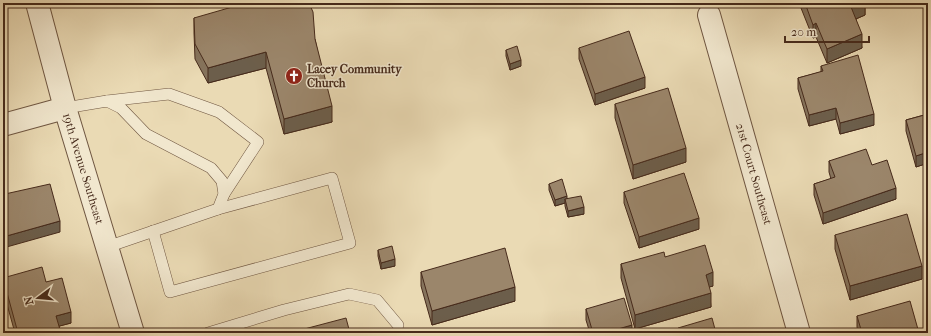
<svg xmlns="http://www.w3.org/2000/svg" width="931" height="336" viewBox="0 0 931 336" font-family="'IM FELL French Canon',serif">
<rect width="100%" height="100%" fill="#eadab4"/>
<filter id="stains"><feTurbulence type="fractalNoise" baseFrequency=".005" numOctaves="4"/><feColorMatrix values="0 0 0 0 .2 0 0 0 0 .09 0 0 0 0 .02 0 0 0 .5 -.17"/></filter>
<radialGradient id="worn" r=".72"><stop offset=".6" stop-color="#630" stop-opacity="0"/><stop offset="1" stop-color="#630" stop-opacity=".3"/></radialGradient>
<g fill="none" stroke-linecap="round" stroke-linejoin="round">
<!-- lane casing -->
<g stroke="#6f5641" stroke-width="12">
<g id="lane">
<polyline points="107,101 169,94 219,112 258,142 224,194"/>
<polyline points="65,108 107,101 121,108 146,134 211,168 222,181 224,194 218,209 107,247"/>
<polyline points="153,231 170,292 350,243 332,178 218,209"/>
<polyline points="208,333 284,310 349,294 377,300 398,325"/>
</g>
</g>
<!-- street casing -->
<g stroke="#6f5641" stroke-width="24">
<g id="street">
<path id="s1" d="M37 3 65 108 133 333"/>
<path id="s2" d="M709 15 799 333"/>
<polyline points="3,125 65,108"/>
</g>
</g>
<!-- lane -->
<use href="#lane" stroke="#f1e7ce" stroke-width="11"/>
<!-- street -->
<use href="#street" stroke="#f1e7ce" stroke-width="22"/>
</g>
<!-- wall -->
<g fill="#85735c" stroke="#462a1b">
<polygon points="799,3 865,3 865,15 856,19 862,48 827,63 816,37 813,38"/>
<polygon points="194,18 315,39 332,122 284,134 266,68 208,83 195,59 194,33"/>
<polygon points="579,48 645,88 595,105 579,59"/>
<polygon points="506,50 521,66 510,70 506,56"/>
<polygon points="821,66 874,125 840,134 836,119 809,126 798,89 798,78 821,72"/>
<polygon points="615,104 686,162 633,179 615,118"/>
<polygon points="928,114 928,163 916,167 906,131 906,120"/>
<polygon points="829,161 872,165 896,199 823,224 814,195 814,184 831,179 829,172"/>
<polygon points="549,184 567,199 584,214 568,217 565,206 565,203 555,206 549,190"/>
<polygon points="624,192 699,229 639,248 624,203"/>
<polygon points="835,235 922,279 850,300 835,249"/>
<polygon points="378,250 395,266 381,269 378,256"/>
<polygon points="665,257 713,286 709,287 711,307 635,329 621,278 621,264"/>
<polygon points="421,272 515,301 432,325 421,286"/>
<polygon points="3,278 46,282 71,323 59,326 61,333 15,333 3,290"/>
<polygon points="586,309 632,333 590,333 586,320"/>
<polygon points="857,316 919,333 858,333 857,327"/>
</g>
<!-- shaded-wall -->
<g fill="#6c5e4b" stroke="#462a1b">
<polygon points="861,3 865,3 865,15 851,21 851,7"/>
<polygon points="816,23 816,37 813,38 813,25"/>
<polygon points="862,34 862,48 827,63 827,49"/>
<polygon points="266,52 266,68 208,83 208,68"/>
<polygon points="521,60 521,66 510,70 510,64"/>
<polygon points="645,77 645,88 595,105 595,94"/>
<polygon points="332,106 332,122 284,134 284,119"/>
<polygon points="836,108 836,119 809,126 809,115"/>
<polygon points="874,114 874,125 840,134 840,123"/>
<polygon points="686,148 686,162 633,179 633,165"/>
<polygon points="928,152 928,163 916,167 916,156"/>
<polygon points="896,188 896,199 823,224 823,213"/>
<polygon points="567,196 567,202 565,199 565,203 555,206 555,200"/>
<polygon points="584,207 584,214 568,217 568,211"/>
<polygon points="699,218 699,229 639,248 639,237"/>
<polygon points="60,221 60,232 3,248 3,237"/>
<polygon points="395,259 395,266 381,269 381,263"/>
<polygon points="922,266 922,279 850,300 850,286"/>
<polygon points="713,272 713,286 706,288 706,275"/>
<polygon points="515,287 515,301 432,325 432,311"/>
<polygon points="711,293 711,307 635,329 635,315"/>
<polygon points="71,312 71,323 56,327 56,316"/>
<polygon points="632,325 632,333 604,333"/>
</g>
<!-- building -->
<g fill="#9b866b" stroke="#462a1b">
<polygon points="246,3 309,3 313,12 315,39 332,106 284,119 266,52 208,68 195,44 194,18"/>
<polygon points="805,3 861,3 851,7 862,34 827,49 816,23 813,25"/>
<polygon points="629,31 645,77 595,94 579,48"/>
<polygon points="517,46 521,60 510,64 506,50"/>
<polygon points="858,55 874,114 840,123 836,108 809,115 798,78 823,71 821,66"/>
<polygon points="668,88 686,148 633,165 615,104"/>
<polygon points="928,114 928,152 916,156 906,120"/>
<polygon points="866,149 872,165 887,160 896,188 823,213 814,184 835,177 829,161"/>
<polygon points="684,173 699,218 639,237 624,192"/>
<polygon points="562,179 567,196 555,200 549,184"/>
<polygon points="50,184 60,221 3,237 3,198 6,197 5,194"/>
<polygon points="581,196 584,207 568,211 565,199"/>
<polygon points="907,214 922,266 850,286 835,235"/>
<polygon points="705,245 713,272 706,275 711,293 635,315 621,264 664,252 665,257"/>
<polygon points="392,246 395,259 381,263 378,250"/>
<polygon points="505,248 515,287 432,311 421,272"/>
<polygon points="42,267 46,282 62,278 71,312 56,316 61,333 18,333 3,278"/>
<polygon points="624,298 632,325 604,333 593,333 586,309"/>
<polygon points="910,301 919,333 862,333 857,316"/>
<polygon points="346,318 350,333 294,333 293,332"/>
<polygon points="712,318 716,333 680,333 678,328"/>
</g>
<!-- icons -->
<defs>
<g id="church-disc" transform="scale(0.9)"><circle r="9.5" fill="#8f2418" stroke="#f1e7ce"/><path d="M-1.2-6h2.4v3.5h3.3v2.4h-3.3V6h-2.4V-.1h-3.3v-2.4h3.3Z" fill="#fff"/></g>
</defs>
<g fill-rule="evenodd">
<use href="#church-disc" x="294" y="76"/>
</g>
<g text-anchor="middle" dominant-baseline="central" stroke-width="3" stroke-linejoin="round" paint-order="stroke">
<!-- poi labels -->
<g font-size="12" font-weight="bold" fill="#462a1b" stroke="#f1e7ce" text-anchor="start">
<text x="307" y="69">Lacey Community<tspan x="307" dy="14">Church</tspan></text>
</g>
<!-- street labels -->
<g font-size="12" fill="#462a1b" stroke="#f1e7ce">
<text stroke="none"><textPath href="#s1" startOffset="172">19th Avenue Southeast</textPath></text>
<text stroke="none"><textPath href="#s2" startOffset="165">21st Court Southeast</textPath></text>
</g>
</g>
<!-- margin -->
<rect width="931" height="336" fill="none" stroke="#eadab4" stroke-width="16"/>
<rect x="4" y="4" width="923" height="328" fill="none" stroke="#462a1b" stroke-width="2"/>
<rect x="8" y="8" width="915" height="320" fill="none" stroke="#462a1b"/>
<!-- north arrow -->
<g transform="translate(38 298) rotate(254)" stroke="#f1e7ce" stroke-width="3" paint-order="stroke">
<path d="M0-3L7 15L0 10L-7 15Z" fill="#462a1b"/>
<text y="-6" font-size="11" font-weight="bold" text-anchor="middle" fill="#462a1b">N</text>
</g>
<!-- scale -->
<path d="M785 36v6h84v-6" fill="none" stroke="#462a1b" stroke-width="2"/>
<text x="791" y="36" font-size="12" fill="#462a1b" stroke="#f1e7ce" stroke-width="3" paint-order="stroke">20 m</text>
<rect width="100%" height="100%" filter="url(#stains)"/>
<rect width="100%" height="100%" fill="url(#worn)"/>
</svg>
